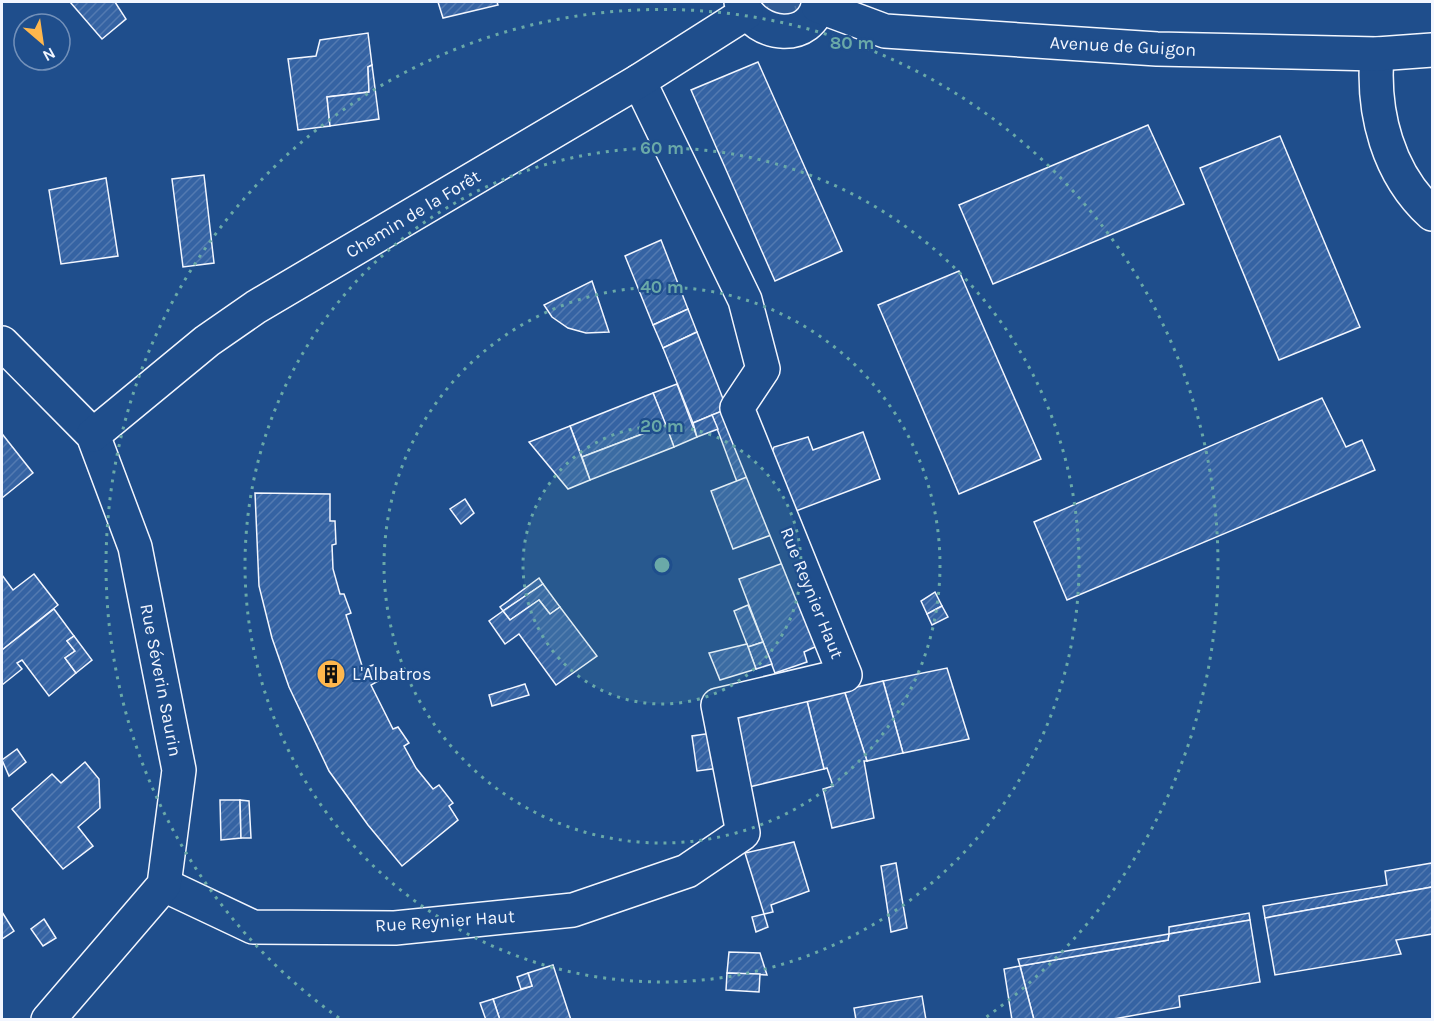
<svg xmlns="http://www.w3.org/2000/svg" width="1434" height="1021" viewBox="0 0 1434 1021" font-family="Karla,sans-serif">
<defs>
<pattern id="grass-tufts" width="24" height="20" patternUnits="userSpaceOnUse" patternTransform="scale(1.5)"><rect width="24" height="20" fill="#305b95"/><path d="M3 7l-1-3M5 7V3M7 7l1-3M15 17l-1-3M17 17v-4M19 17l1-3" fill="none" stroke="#4e73a5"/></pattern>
<pattern id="building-hatch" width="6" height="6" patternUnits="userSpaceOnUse" patternTransform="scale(1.5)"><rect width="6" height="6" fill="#3563a3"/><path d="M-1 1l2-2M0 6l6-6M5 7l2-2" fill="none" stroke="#537ab1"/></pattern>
</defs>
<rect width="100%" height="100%" fill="#1f4e8c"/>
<!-- grass -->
<polygon fill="url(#grass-tufts)" stroke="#a8bbd7" stroke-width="1.5" points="741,2 819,2 802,25"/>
<!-- building -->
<g fill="url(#building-hatch)" stroke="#f2f6ff" stroke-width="1.5">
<polygon points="70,2 115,2 126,19 102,39"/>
<polygon points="438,2 497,2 498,5 443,18"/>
<polygon points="368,33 372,65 368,67 369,92 327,97 330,126 298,130 288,59 316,56 320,40"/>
<polygon points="758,62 842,251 775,281 691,90"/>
<polygon points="372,65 379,119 330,126 327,97 369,92 368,67"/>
<polygon points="1148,125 1184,204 993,284 959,205"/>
<polygon points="1280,136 1360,327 1279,360 1200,168"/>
<polygon points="204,175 214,263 183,267 172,179"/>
<polygon points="106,178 118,256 61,264 49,190"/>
<polygon points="661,240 688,309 653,325 625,256"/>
<polygon points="959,271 1041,459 959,494 878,305"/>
<polygon points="592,281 609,332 586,333 568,328 552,317 544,305"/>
<polygon points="688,309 697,332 663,348 653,325"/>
<polygon points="697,332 727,409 693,423 663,348"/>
<polygon points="677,384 697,437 674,447 653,393"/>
<polygon points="653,393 666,425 582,457 570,426"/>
<polygon points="1322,398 1346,447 1362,440 1375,470 1067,600 1034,522"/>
<polygon points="727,409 752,475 737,482 712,415"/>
<polygon points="712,415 718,429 697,437 693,423"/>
<polygon points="666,425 674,447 590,480 582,457"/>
<polygon points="570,426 590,480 568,489 529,442"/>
<polygon points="863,432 880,479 788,514 768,461 774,447 808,437 813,450"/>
<polygon points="3,435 33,473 2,498 2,436"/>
<polygon points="752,475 774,534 733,549 711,491"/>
<polygon points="255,493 330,494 330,521 335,521 336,544 332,545 333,569 340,594 344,594 351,613 346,615 363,669 373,665 380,680 371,685 393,729 398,727 409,743 404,746 416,768 433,789 439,785 453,803 449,806 458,820 402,866 368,825 329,771 289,687 272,638 259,586"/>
<polygon points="465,499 474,513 461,524 450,509"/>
<polygon points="786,562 817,646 804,652 807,662 775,673 739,579"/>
<polygon points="34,574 58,605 2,650 2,575 13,590"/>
<polygon points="539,578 543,584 503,611 500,607"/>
<polygon points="543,584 560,607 550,614 539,600 510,620 503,611"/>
<polygon points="935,592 942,606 927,614 921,601"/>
<polygon points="539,600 550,614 560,607 597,656 556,685 519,634 505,644 489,621 503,611 510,620"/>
<polygon points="748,605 763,642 748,647 734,611"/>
<polygon points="942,606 948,617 932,625 927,614"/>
<polygon points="54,609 74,636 67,641 75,651 65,658 76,673 49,696 22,660 17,663 22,669 2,685 2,650"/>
<polygon points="74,636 92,660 76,673 65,658 75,651 67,641"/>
<polygon points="763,642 772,664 756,669 748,647"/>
<polygon points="747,644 756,669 720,680 709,653"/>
<polygon points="947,668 969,739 903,753 883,681"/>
<polygon points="883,681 903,753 867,761 844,690"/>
<polygon points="525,684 529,695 492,706 489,695"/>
<polygon points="844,690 867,761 864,761 874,818 832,828 823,789 833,786 827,768 824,769 806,697"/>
<polygon points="806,697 824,769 749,787 730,713"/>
<polygon points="712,733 719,768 697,771 692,736"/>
<polygon points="17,749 26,762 9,776 2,760"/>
<polygon points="85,762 99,779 100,808 78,827 93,846 63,869 12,809 52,774 61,783"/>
<polygon points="220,800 240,800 241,838 221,840"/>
<polygon points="240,800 249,801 251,838 241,838"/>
<polygon points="794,842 809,891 771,905 773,912 764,914 745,853"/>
<polygon points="896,863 907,928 891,932 881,866"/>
<polygon points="1432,863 1432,887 1265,918 1263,906 1387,885 1385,871"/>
<polygon points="1432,887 1432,934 1396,940 1401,954 1275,975 1265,918"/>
<polygon points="2,912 14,931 2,939"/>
<polygon points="1249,913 1250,920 1169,934 1169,927"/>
<polygon points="764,914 768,927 756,932 752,917"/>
<polygon points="44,919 56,938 43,946 31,929"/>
<polygon points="1250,920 1260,982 1179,996 1180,1007 1108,1020 1034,1020 1020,966 1168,940 1169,934"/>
<polygon points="1169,934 1168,940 1020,966 1018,959"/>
<polygon points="729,952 760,953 767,975 727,973"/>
<polygon points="553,965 571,1020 500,1020 493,999 532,986 528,973"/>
<polygon points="1020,966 1034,1020 1012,1020 1004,969"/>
<polygon points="528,973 532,986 521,989 517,977"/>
<polygon points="727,973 760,974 759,992 726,990"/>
<polygon points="922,996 926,1020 856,1020 854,1008"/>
<polygon points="493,999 500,1020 486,1020 480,1003"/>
</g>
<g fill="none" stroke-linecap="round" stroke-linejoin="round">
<!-- minor casing -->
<g stroke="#f2f6ff" stroke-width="36">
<g id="minor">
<path d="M1377 54C1372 113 1388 174 1432 214"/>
<polyline points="164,885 253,927 395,928 573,910 687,871 743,833 718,705 845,675 737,408 763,369 745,300 639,81"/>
</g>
</g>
<!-- tertiary casing -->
<g stroke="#f2f6ff" stroke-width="36">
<g id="tertiary">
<path d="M741 2C757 39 812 43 819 2"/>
<polyline points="818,6 885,31 1157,49 1377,54 1432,50"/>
<polyline points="2,343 93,435 135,547 179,770 164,885 48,1020"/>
<polyline points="93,435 207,341 256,307 639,81 746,13"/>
</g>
</g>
<!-- minor -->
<use href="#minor" stroke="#1f4e8c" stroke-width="33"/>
<!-- tertiary -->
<use href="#tertiary" stroke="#1f4e8c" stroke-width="33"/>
</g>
<!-- distance rings -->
<circle cx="662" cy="565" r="139" fill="#6aa9a8" fill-opacity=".12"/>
<g fill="none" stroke="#6aa9a8" stroke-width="3" stroke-dasharray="3 6">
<circle cx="662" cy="565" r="139"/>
<circle cx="662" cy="565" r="278"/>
<circle cx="662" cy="565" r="417"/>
<path d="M339 1018A556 556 0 1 1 985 1018"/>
</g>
<!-- icons -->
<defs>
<g id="building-disc" transform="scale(1.5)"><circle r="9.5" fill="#ffb74d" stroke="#1f4e8c"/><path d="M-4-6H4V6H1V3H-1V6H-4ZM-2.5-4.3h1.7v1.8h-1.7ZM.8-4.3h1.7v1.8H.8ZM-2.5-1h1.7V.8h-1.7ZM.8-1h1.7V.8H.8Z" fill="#111"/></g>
</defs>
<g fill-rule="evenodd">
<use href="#building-disc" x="331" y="674"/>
</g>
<g text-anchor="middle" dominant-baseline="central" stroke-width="4.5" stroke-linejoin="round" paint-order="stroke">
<!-- street labels -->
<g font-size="18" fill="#f2f6ff" stroke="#1f4e8c">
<text transform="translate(1123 46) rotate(3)">Avenue de Guigon</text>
<text transform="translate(413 214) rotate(-31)">Chemin de la Forêt</text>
<text transform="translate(812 593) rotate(68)">Rue Reynier Haut</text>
<text transform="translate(161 680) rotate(79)">Rue Séverin Saurin</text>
<text transform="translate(445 921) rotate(-4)">Rue Reynier Haut</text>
</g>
<!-- poi labels -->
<g font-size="18" fill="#f2f6ff" stroke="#1f4e8c" text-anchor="start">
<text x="352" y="674">L'Albatros</text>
</g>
</g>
<circle cx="662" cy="565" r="9" fill="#6aa9a8" stroke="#1f4e8c" stroke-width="3"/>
<g font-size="18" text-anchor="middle" font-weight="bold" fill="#6aa9a8" stroke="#1f4e8c" stroke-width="4.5" stroke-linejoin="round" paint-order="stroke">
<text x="852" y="49">80 m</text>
<text x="662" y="154">60 m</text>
<text x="662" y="293">40 m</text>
<text x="662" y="432">20 m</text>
</g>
<!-- border -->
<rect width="1434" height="1021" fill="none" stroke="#f2f6ff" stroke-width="6"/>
<!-- north arrow -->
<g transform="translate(42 42) rotate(151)"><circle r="28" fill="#1f4e8c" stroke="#7391ba" stroke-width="1.5"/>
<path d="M0-4.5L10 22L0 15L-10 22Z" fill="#ffb74d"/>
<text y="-9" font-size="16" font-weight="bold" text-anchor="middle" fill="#f2f6ff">N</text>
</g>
</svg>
